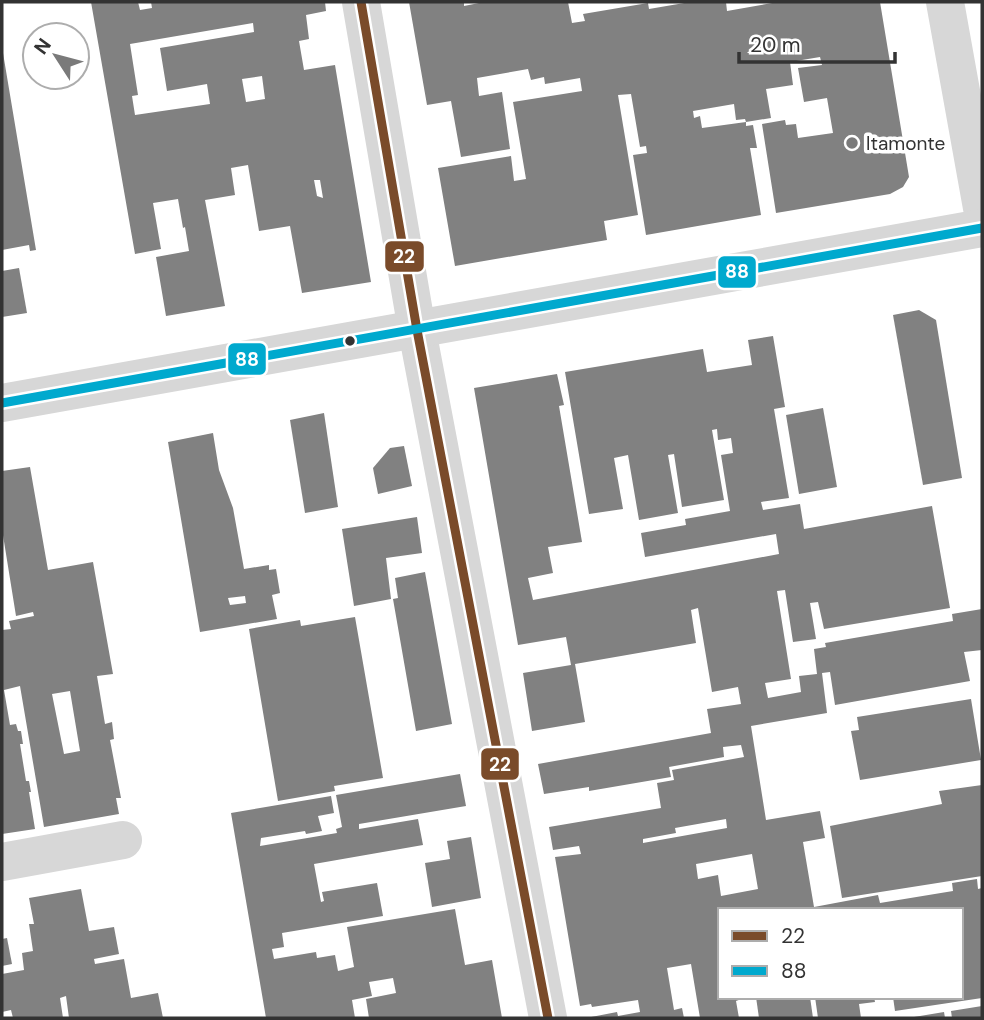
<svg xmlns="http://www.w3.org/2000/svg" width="984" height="1020" viewBox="0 0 984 1020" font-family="'DM Sans',sans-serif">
<rect width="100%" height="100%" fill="#fff"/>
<!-- building -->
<g fill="#818181" fill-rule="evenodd">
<path d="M91 2H138L140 10 152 8 151 2H325L326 11 306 15 309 39 299 41 304 70 335 65 371 282 302 293 290 226 259 231 248 165 231 168 235 195 205 200 225 306 166 316 156 257 189 251 185 227 183 228 178 199 153 203 161 249 135 254ZM253 23 254 32 160 48 167 91 207 84 210 104 135 115 132 96 138 95 130 44ZM262 76 265 99 246 102 242 79ZM314 180H320L323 198 317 196Z"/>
<polygon points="409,2 464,2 464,6 484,2 568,2 572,23 585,21 583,14 648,3 649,9 690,2 726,2 727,11 778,2 880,2 909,177 903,187 890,194 776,213 762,124 785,120 786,125 796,124 798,138 833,133 827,98 804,102 798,68 822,65 820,57 790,62 793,85 766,89 771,118 746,122 745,119 736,120 734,104 693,111 694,118 700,116 702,128 746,122 746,126 753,125 757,148 750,148 761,215 646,235 633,155 647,153 646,146 640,147 631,94 618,95 638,215 604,221 607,240 455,266 438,168 511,156 514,181 526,179 513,102 582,91 580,78 545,84 544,77 531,80 528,69 477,78 479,96 502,92 510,149 461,157 451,101 427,105"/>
<polygon points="2,47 36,250 30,251 29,245 2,250"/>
<polygon points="19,268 27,313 2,317 2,271"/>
<polygon points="919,310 936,320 962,478 923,485 893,315"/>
<path d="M773 336 785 407 774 409 789 498 761 502 763 510 800 504 804 529 932 506 950 608 824 629 818 602 810 603 816 639 793 642 785 590 777 591 791 679 765 683 768 698 801 692 799 676 817 674 814 649 826 647 825 643 953 621 952 614 982 609V650L964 652 970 681 835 705 830 672 822 673 827 713 751 726 766 820 820 811 825 838 803 842 814 907 878 895 880 903 953 891 952 883 977 879 978 889 982 888V998L895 1011 893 997H961V910H720V997H747L736 1001 739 1018H700L691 964 667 968 674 1010 682 1008 684 1018H586L617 1012 618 1016 640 1012 638 1000 592 1007 591 1004 580 1006 555 857 581 854 579 846 553 850 549 827 661 808 657 783 674 780 672 770 744 757 741 745 723 747 724 757 669 767 671 777 589 791V787L544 794 538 764 711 733 707 709 741 704 738 687 712 692 698 608 691 610 696 643 575 664 585 722 532 731 523 673 571 665 566 637 518 645 474 388 557 374 564 405 559 406 582 542 548 547 553 573 528 578 533 600 779 554 776 534 645 557 641 533 686 525 685 519 730 511 721 455 733 453 731 438 718 440 717 429 712 430 724 500 682 507 674 454 668 455 678 513 639 520 628 455 614 458 623 509 589 514 565 372 703 349 707 372 752 365 748 340ZM726 819 727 828 643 843V839L676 833 675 828ZM752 854 758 889 721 896 718 875 698 879 696 864Z"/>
<polygon points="823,408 837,487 799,494 786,415"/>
<polygon points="324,413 338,507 305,513 290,420"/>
<path d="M213 433 219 470 233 508 244 569 269 565V570L276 569 280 593 272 595 277 619 200 632 168 442ZM245 596 246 603 230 605 228 598Z"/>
<polygon points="404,446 412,486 378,494 373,468 390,448"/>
<path d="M30 467 48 570 93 562 113 674 97 676 105 724 112 722 114 739 110 740 121 798H116L119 814 44 827 20 686 4 690 10 725 16 724 18 731H21L23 744H20L26 781H29L31 792H29L35 829 2 834V630L11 629 9 621 34 616 33 612 16 616 2 529V471ZM70 691 80 751 64 754 52 694Z"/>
<polygon points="417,517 422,553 386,558 391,599 354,606 342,529"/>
<polygon points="425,572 452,724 416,731 393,599 398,598 395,578"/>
<polygon points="355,617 383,778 334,786 335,791 278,801 249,629 300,620 301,626"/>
<polygon points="971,699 981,760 860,780 851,731 859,730 857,717"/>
<polygon points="460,774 466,806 359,824 359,829 418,819 423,845 314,864 321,902 324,901 322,892 377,883 383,916 282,933 284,947 272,949 274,959 316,952 317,958 335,955 338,971 354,967 347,927 455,909 465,965 492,960 502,1018 369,1018 366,999 396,993 393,978 369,982 372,996 352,1000 355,1018 266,1018 231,813 331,796 334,813 318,816 322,831 306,834 305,831 261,838 260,846 337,833 336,829 342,827 336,795"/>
<polygon points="982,785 982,876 842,898 830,826 942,804 939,791"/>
<polygon points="471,837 481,898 432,907 425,863 450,859 447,841"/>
<polygon points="81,889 89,931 114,927 119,954 94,959 95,964 124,959 131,998 158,993 163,1018 69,1018 66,996 60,998 63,1018 13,1018 11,1010 2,1012 2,974 24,970 22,953 33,951 29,924 34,924 29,898"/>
<polygon points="7,938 12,964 2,966 2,939"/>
<polygon points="756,997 810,997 813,1018 759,1018"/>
<polygon points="815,997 874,997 875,1002 859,1004 861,1018 818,1018"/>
<polygon points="982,1006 982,1018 952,1018 951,1011"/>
<polygon points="944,1012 945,1018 914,1018 914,1017"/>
</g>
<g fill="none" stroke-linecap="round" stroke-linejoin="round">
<!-- minor -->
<g stroke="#d7d7d7" stroke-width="38">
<polyline points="361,2 417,330 548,1018"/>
<polyline points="2,862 123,840"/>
</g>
<!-- tertiary -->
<g stroke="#d7d7d7" stroke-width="38">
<polyline points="945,2 982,208"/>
<polyline points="2,403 982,228"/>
</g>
<!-- bus-1 casing -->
<g stroke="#fff" stroke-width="14">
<polyline id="bus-1" points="361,2 417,330 548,1018"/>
</g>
<!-- bus-2 casing -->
<g stroke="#fff" stroke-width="14">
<polyline id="bus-2" points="2,403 982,228"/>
</g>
<!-- bus-1 -->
<use href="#bus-1" stroke="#7a4b2a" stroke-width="9"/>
<!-- bus-2 -->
<use href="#bus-2" stroke="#00a9ce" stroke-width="9"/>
</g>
<!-- markers -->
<circle fill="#7a7a7a" stroke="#fff" stroke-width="2.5" cx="852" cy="143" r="7"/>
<circle fill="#333" stroke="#fff" stroke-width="2.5" cx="350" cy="341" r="6"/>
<g text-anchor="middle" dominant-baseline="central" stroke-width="7" stroke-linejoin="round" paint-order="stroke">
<!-- poi labels -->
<g font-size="19" fill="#333" stroke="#fff" text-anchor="start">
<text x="866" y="143">Itamonte</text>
</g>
</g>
<g stroke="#fff" stroke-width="2.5">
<rect x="384" y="240" width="41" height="33" rx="7" fill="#7a4b2a"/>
<rect x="717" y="255" width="40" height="34" rx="7" fill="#00a9ce"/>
<rect x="227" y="342" width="40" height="34" rx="7" fill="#00a9ce"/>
<rect x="480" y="747" width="40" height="34" rx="7" fill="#7a4b2a"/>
</g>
<g font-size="19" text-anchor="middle" font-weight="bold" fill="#fff">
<text x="404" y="263">22</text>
<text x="737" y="278">88</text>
<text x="247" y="366">88</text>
<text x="500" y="771">22</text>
</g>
<!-- border -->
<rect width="984" height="1020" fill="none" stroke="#333333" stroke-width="7"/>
<!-- legend -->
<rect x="718" y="908" width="245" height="91" fill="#ffffff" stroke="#adadad" stroke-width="2"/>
<rect x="732" y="931" width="35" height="10" fill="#7a4b2a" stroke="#adadad" stroke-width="2"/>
<text x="781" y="943" font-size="21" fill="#333333">22</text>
<rect x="732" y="966" width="35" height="10" fill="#00a9ce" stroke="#adadad" stroke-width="2"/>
<text x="781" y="978" font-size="21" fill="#333333">88</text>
<!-- north arrow -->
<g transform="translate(56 56) rotate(306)"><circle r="33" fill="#ffffff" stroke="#adadad" stroke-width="2"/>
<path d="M0-5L12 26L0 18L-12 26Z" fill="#7a7a7a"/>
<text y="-10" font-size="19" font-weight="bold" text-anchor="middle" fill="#333333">N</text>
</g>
<!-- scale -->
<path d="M739 52v10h156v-10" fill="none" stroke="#333333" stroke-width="3.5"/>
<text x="750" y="52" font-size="21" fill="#333333" stroke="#ffffff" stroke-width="5" paint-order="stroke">20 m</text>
</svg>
